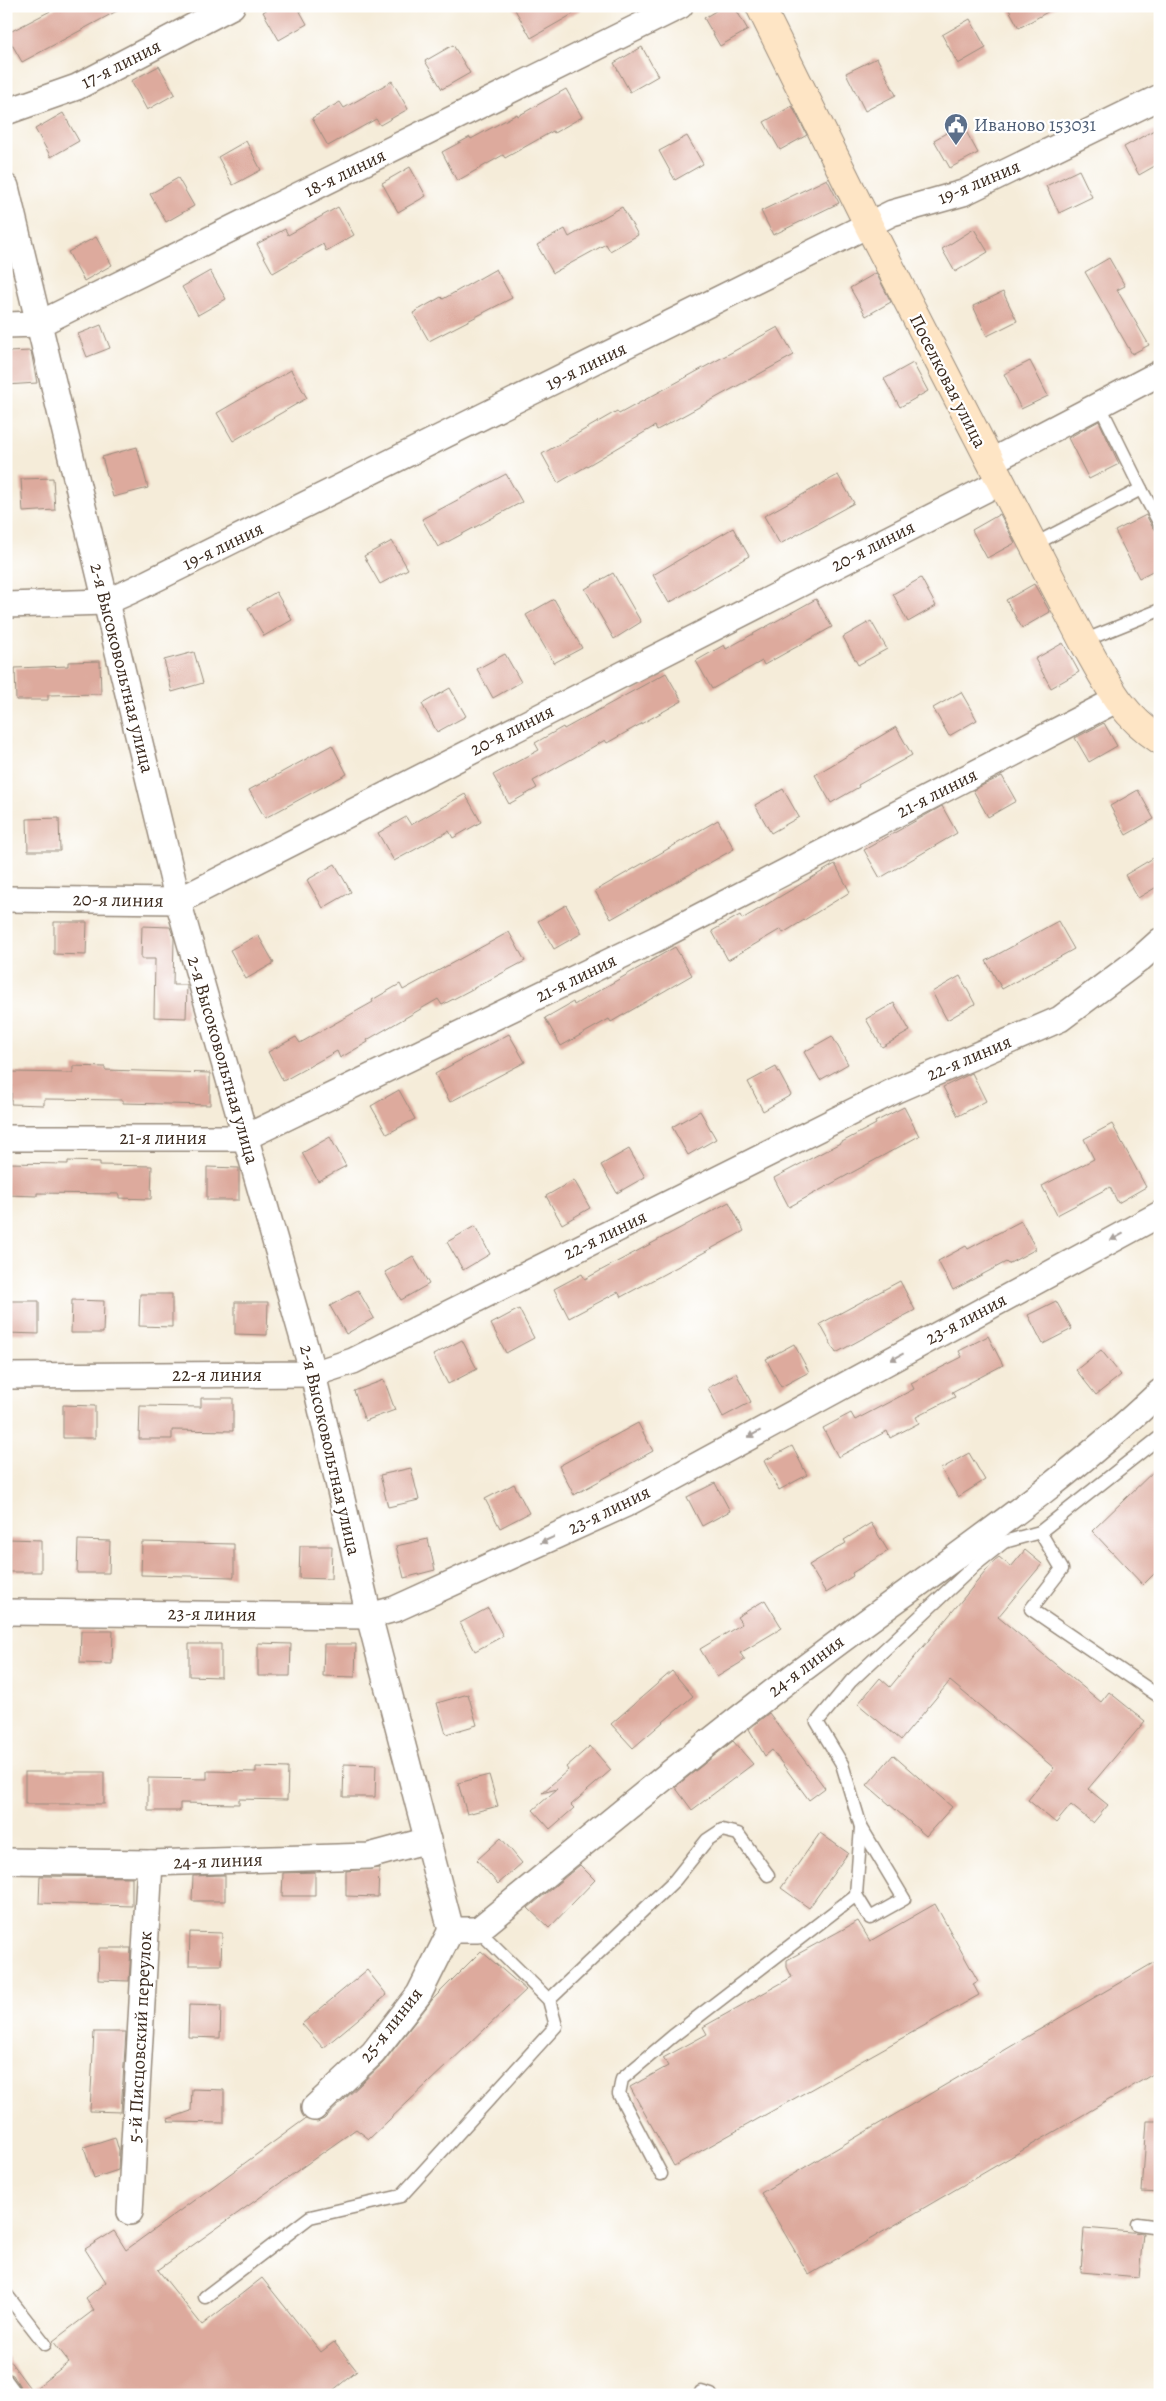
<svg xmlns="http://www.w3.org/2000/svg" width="1166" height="2401" viewBox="0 0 1166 2401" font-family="Alegreya,serif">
<rect width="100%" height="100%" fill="#fff"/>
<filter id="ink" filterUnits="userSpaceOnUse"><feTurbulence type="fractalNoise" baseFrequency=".02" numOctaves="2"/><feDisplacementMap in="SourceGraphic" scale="10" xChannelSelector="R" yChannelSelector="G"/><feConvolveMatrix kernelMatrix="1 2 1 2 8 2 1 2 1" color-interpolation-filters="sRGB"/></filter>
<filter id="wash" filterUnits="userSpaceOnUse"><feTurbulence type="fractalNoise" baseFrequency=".0096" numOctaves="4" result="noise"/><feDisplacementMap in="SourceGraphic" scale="20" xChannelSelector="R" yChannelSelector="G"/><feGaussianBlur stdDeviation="1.12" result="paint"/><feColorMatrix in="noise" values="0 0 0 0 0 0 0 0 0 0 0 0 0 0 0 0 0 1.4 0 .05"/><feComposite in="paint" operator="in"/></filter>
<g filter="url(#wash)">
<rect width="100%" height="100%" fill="#f5ecd9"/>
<g id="blocks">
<!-- building -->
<g fill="#ddaa9d">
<polygon points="60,6 126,6 22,62 6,34"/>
<polygon points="273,6 297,6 307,24 279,40 263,12"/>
<polygon points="513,6 587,6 531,38"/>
<polygon points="724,6 734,6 748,30 720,46 704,18"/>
<polygon points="1007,6 1058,6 1019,28"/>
<polygon points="970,19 986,48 958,64 942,35"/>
<polygon points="453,45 470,73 442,89 425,61"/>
<polygon points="642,47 658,76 630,92 614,63"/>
<polygon points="877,58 896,95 865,111 846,73"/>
<polygon points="159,66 175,94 147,110 131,81"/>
<polygon points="392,81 408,109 380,125 376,119 328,146 312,118 340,102 344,108"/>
<polygon points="566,89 582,117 554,133 553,131 505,158 503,155 457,181 442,152 470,137 471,139 517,114 518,116"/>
<polygon points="792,106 807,135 780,150 764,122"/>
<polygon points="63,113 79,141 51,157 35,129"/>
<polygon points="962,124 978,153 950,168 934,140"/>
<polygon points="1154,130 1160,141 1160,163 1139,175 1124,147"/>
<polygon points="687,136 703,164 675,180 659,151"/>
<polygon points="246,141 261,170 233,185 218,157"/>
<polygon points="410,167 426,196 398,212 382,183"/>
<polygon points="1079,170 1092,197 1059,213 1046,186"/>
<polygon points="178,178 194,206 166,222 150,194"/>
<polygon points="827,179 839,203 773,235 761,211"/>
<polygon points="338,207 354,235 326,251 323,244 273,273 257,244 285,229 288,235"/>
<polygon points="622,207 638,235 610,251 606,244 553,273 537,245 565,229 569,237"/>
<polygon points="974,229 988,252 955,272 942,249"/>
<polygon points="96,237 112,265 84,281 68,252"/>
<polygon points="1109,258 1125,286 1117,290 1149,345 1132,354 1085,272"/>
<polygon points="496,269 512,298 429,341 413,313 441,297 443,299"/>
<polygon points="210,271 226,299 198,315 182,287"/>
<polygon points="876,273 891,302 866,316 850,288"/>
<polygon points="1003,292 1017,321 987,336 973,306"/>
<polygon points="101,325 110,348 87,357 78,334"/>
<polygon points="778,327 794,355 657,430 655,426 558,483 542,454 617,411 619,414"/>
<polygon points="31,351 37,383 6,385 6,352"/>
<polygon points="1030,361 1048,396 1021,409 1004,374"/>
<polygon points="913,363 928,391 900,407 884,379"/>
<polygon points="291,370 307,398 233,441 217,413"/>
<polygon points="1099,421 1119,464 1089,479 1068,438"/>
<polygon points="137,447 148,488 113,497 102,457"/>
<polygon points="506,474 522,502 438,547 422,519"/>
<polygon points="838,475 854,503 780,544 764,516"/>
<polygon points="53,478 55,510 23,512 21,479"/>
<polygon points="1000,514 1015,543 987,558 972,530"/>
<polygon points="1146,515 1153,528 1160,532 1160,567 1139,578 1115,531"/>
<polygon points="733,528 749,556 669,603 653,575"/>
<polygon points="392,541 408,569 380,584 364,556"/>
<polygon points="613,573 641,622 614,639 585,589"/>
<polygon points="921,578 936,606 908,622 893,594"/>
<polygon points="1034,584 1050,612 1022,628 1006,600"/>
<polygon points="276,592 292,620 264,636 248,608"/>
<polygon points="554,599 582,648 554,663 526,615"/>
<polygon points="816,599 832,627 764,665 762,661 712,689 696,661 724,645 726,649"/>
<polygon points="871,621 887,649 858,665 843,637"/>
<polygon points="1063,643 1079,672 1051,688 1035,659"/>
<polygon points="194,652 203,683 172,692 164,660"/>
<polygon points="505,654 521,682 493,698 477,669"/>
<polygon points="100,661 101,694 48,695 48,700 16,700 15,668 68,666 68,662"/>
<polygon points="666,673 682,701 607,743 605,740 533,781 537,788 509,804 493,775 539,750 535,743 563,727 564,729"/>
<polygon points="450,688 466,716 437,732 422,704"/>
<polygon points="961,692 977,720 949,736 933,708"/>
<polygon points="1104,723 1117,746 1089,762 1075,738"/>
<polygon points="896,727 912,755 858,785 859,787 831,803 815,775"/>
<polygon points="332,745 347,774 265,818 249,790"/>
<polygon points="1002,776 1016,801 988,817 973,790"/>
<polygon points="783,789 799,817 771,833 755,805"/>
<polygon points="1138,790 1154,819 1126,835 1110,806"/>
<polygon points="465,794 481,822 453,838 449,831 394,861 378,833 406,817 411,825"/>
<polygon points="942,806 957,833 880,878 864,850"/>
<polygon points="59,818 60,851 28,851 27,819"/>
<polygon points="718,820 734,849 611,919 595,891"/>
<polygon points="1160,854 1160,885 1138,898 1125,875"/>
<polygon points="335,864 351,892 323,908 307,880"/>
<polygon points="835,864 850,892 783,933 781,929 728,960 712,931 740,915 742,919"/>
<polygon points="566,905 582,933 554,949 538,921"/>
<polygon points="1058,921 1074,949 1002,989 986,961"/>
<polygon points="54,922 87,922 86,955 54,954"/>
<polygon points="142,926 170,927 174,938 173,985 187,985 186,1018 154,1017 155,959 141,959"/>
<polygon points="509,932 525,961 442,1005 438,999 367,1040 368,1042 340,1058 337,1051 283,1081 268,1052 296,1037 300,1043 373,1002 372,1000 400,984 403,990"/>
<polygon points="258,935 274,963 246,979 230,950"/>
<polygon points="675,947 692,975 611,1022 609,1019 561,1046 545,1018 573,1002 574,1005"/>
<polygon points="960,976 975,1004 947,1020 932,992"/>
<polygon points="894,1003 910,1031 882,1047 866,1019"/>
<polygon points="509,1034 525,1062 450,1102 435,1074"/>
<polygon points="832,1036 848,1064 820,1080 804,1052"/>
<polygon points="73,1066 105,1067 105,1070 210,1073 210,1105 123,1103 123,1100 44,1099 44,1105 11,1104 12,1072 73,1073"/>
<polygon points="776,1067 791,1095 763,1111 748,1082"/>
<polygon points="972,1073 986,1101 958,1116 943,1087"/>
<polygon points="399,1090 415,1119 387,1134 371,1106"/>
<polygon points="904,1107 919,1136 789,1207 774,1178 876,1124 875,1122"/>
<polygon points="700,1111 716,1139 688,1155 672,1127"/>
<polygon points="1112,1124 1146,1187 1118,1203 1110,1187 1057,1215 1042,1186 1094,1159 1084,1139"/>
<polygon points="330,1137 346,1166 318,1181 302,1153"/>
<polygon points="629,1149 645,1177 617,1193 601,1165"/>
<polygon points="68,1161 100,1162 100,1165 152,1166 151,1199 119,1198 119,1194 37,1193 37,1196 6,1195 6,1163 68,1164"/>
<polygon points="207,1167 239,1168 239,1200 207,1200"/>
<polygon points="574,1180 590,1208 562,1224 546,1196"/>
<polygon points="729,1202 744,1231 621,1297 618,1292 569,1318 554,1289 582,1274 585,1279"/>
<polygon points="1021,1221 1036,1249 1008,1264 1006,1262 953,1290 938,1261 966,1246 968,1249"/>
<polygon points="475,1226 490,1254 463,1270 447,1242"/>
<polygon points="413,1256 429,1284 401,1300 385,1272"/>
<polygon points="900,1281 915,1310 836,1353 820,1324"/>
<polygon points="358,1290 374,1318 346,1334 330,1306"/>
<polygon points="140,1294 172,1294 172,1327 139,1326"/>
<polygon points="72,1300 104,1301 103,1333 71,1333"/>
<polygon points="7,1301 39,1301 39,1334 6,1333"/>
<polygon points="1056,1301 1072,1329 1043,1344 1028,1315"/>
<polygon points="235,1302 268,1302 267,1335 235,1334"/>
<polygon points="519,1309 534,1338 506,1353 491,1324"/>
<polygon points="988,1336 1003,1365 952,1392 955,1397 916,1417 919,1423 890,1438 887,1431 838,1457 823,1428 851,1413 855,1420 914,1389 911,1383 962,1357 959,1351"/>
<polygon points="462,1340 477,1369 448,1384 433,1355"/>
<polygon points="794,1344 809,1372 781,1387 766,1359"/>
<polygon points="1101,1350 1121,1375 1096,1395 1076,1370"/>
<polygon points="736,1373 751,1402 723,1417 708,1388"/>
<polygon points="384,1380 395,1410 365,1421 354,1391"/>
<polygon points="201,1398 233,1398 233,1431 172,1430 172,1439 139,1439 140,1406 201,1407"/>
<polygon points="63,1405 95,1406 95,1438 63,1438"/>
<polygon points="638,1423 653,1451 574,1495 559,1466"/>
<polygon points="792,1446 807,1475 779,1490 764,1461"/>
<polygon points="969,1453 985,1480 958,1497 941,1469"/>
<polygon points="1160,1465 1160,1568 1143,1585 1092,1531"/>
<polygon points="411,1468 419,1500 388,1507 380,1475"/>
<polygon points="715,1483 730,1511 702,1526 687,1497"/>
<polygon points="514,1484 529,1513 500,1528 485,1499"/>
<polygon points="871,1523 888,1551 852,1573 853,1576 826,1593 809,1565 846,1543 844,1540"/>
<polygon points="9,1539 41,1540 41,1572 9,1572"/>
<polygon points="428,1539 435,1570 404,1578 396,1546"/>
<polygon points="78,1540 110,1541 109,1573 77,1573"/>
<polygon points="142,1542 234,1544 234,1577 141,1575"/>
<polygon points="300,1546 332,1546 331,1579 299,1578"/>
<polygon points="1025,1550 1042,1564 998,1617 1101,1702 1109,1692 1145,1721 1088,1789 1108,1805 1093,1823 1071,1805 1056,1823 1028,1800 1054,1768 950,1681 901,1740 858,1704 880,1678 890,1687 995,1560 999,1557 1011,1567"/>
<polygon points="765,1600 782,1628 740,1653 745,1660 717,1677 700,1649 742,1624 737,1617"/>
<polygon points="488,1608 503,1636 475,1651 460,1623"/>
<polygon points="81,1631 113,1631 112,1664 80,1663"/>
<polygon points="258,1643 291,1644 290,1676 258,1676"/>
<polygon points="189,1644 221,1644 221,1677 189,1676"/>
<polygon points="324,1644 356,1644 355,1677 323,1676"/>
<polygon points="672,1671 693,1696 633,1748 611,1724"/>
<polygon points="468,1694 477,1725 446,1734 437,1703"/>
<polygon points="769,1713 825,1788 809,1800 772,1750 765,1756 749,1729"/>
<polygon points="733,1741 753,1764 692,1810 675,1787"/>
<polygon points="590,1746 611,1770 571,1805 574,1808 550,1829 533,1810 557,1789 542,1793 568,1770 566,1767"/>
<polygon points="893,1755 952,1807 926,1836 867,1785"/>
<polygon points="344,1764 376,1765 375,1797 343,1797"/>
<polygon points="256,1767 288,1768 287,1800 239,1799 239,1804 180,1803 180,1811 148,1811 148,1778 207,1779 207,1771 256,1772"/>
<rect x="25" y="1772" width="79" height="32"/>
<polygon points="489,1775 498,1806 467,1814 458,1783"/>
<polygon points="820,1833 848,1853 809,1908 781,1888"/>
<polygon points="501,1838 522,1863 498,1884 477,1860"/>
<polygon points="580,1865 595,1880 549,1928 528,1908"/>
<polygon points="379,1868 378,1897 346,1896 346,1871"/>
<polygon points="315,1872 315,1896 282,1896 283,1873"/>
<polygon points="225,1875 225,1901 192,1901 193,1876"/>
<polygon points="40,1876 132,1877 132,1906 39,1903"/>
<polygon points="935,1904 978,1981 973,1984 979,1995 674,2166 630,2087 668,2066 663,2058 707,2034 703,2027 792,1977 787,1967 787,1960 858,1921 870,1941"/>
<polygon points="190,1932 222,1933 221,1965 189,1965"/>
<polygon points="99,1948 131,1948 129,1981 98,1980"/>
<polygon points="481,1951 526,1990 369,2139 356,2129 158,2270 202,2325 262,2278 321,2352 334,2342 357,2371 327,2395 25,2395 13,2375 6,2372 6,2356 32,2391 69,2362 53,2341 94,2310 86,2298 106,2282 85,2249 114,2231 126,2250 305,2119 317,2122 324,2119 383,2063 432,2000"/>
<polygon points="1160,1959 1160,2070 809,2275 761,2193"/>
<polygon points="367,1970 387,1995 323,2048 302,2024"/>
<polygon points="189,2005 221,2006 220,2038 188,2037"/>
<polygon points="94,2032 126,2032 121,2112 90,2111"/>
<polygon points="192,2089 224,2090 224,2123 169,2122 168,2119 191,2111"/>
<polygon points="1147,2121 1160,2121 1160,2193 1142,2192"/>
<polygon points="115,2137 119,2151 118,2170 94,2178 84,2147"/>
<polygon points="1084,2228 1143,2233 1139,2277 1081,2272"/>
</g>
</g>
</g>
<g filter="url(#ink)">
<use href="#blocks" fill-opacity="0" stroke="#988b7c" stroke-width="1"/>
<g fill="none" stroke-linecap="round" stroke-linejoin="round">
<!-- lane casing -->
<g stroke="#988b7c" stroke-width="15">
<g id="lane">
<polyline points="1099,404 1141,489"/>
<polyline points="1033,545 1141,489 1160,524"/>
<polyline points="1083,641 1160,610"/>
<polyline points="1040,1532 1062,1569 1031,1609 1160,1697"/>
<polyline points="856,1895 861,1827"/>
<polyline points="549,2000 675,1880 707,1840 722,1830 738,1834 768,1875"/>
<polyline points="661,2174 619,2094 622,2079 673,2036 856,1895 870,1918 904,1899 861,1827 842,1764 817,1722 851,1681 974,1566 1004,1542 1040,1532 1160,1437"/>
<polyline points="1137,2224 1160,2227"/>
<polyline points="6,2294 45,2344"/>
<polyline points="205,2297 310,2217 401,2196 556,2026 549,2000 478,1930"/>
<polyline points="6,2380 17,2395"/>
<polyline points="700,2395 701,2392 711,2395"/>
</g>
</g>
<!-- street casing -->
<g stroke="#988b7c" stroke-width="28">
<g id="street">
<polyline points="6,112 77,87 232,6"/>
<polyline points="6,187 178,901 313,1374 369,1616 451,1930"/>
<polyline points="6,325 39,324 680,6"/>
<polyline points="990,462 1160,373"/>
<polyline points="6,605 106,602 133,590 892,213 963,193 1160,97"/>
<polyline points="6,899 178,901 1000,482"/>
<polyline points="6,1138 244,1138 656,939 1116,700"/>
<polyline points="6,1376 313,1374 353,1361 896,1090 1060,1019 1140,959 1160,941"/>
<polyline points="6,1612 369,1616 395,1609 626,1504 1160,1214"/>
<polyline points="6,1861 150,1863 369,1856 428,1840"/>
<path d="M451 1930H478C592 1837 705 1742 823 1654 936 1569 1057 1490 1160 1392"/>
<polyline points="314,2108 373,2053 419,1994 451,1930"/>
<polyline points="130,2212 150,1863"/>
</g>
</g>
<!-- secondary casing -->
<g stroke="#988b7c" stroke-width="30">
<path id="secondary" d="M760 6 869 226 1083 641C1106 681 1119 713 1160 740"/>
</g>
<!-- lane -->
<use href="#lane" stroke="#fff" stroke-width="12"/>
<!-- street -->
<use href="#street" stroke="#fff" stroke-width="25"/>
<!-- secondary -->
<use href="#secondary" stroke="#fee5c5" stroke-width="28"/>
</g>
<!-- one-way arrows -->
<defs><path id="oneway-solid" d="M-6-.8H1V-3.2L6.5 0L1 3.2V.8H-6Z" transform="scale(1.25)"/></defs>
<g fill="#a79f9a">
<use href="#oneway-solid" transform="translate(1117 1237) rotate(152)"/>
<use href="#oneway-solid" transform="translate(897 1357) rotate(152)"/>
<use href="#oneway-solid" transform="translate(754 1434) rotate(152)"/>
<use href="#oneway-solid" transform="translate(547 1540) rotate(155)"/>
</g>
</g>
<!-- icons -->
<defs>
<g id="civic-pin" transform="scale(1.25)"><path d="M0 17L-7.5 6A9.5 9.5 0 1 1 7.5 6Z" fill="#5c6f8a" stroke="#fff"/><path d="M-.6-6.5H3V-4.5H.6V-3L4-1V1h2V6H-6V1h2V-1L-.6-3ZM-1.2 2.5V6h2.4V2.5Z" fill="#fff"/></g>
</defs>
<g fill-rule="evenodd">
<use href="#civic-pin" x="956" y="125"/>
</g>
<g text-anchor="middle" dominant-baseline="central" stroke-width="4.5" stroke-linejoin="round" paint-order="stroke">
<!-- street labels -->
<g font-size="19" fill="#3b2a1e" stroke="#fff">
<text transform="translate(121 64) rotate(-27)">17-я линия</text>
<text transform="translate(345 173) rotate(-26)">18-я линия</text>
<text transform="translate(979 182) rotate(-23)">19-я линия</text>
<text transform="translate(586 366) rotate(-26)">19-я линия</text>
<text transform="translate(948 381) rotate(63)">Поселковая улица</text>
<text transform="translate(223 546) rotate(-26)">19-я линия</text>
<text transform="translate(873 546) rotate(-27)">20-я линия</text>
<text transform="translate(122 668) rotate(76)">2-я Высоковольтная улица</text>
<text transform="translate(512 730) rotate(-27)">20-я линия</text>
<text transform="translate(937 793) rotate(-27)">21-я линия</text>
<text transform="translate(118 900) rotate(1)">20-я линия</text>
<text transform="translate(576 978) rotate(-26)">21-я линия</text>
<text transform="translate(969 1058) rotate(-23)">22-я линия</text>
<text transform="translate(223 1060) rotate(74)">2-я Высоковольтная улица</text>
<text x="163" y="1138">21-я линия</text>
<text transform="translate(605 1235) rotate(-26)">22-я линия</text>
<text transform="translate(966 1319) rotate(-28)">23-я линия</text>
<text x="217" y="1375">22-я линия</text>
<text transform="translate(330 1450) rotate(77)">2-я Высоковольтная улица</text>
<text transform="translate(609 1510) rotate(-26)">23-я линия</text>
<text transform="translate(212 1614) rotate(1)">23-я линия</text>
<text transform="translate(806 1666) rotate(-37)">24-я линия</text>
<text transform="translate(218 1861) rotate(-2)">24-я линия</text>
<text transform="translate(391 2025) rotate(-52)">25-я линия</text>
<text transform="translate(140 2037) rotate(-87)">5-й Писцовский переулок</text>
</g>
<!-- service labels -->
<g font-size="19" fill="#4e5e75" stroke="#fff" text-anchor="start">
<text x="974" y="125">Иваново 153031</text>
</g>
</g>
<!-- margin -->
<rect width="1166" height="2401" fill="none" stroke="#fff" stroke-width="25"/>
</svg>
